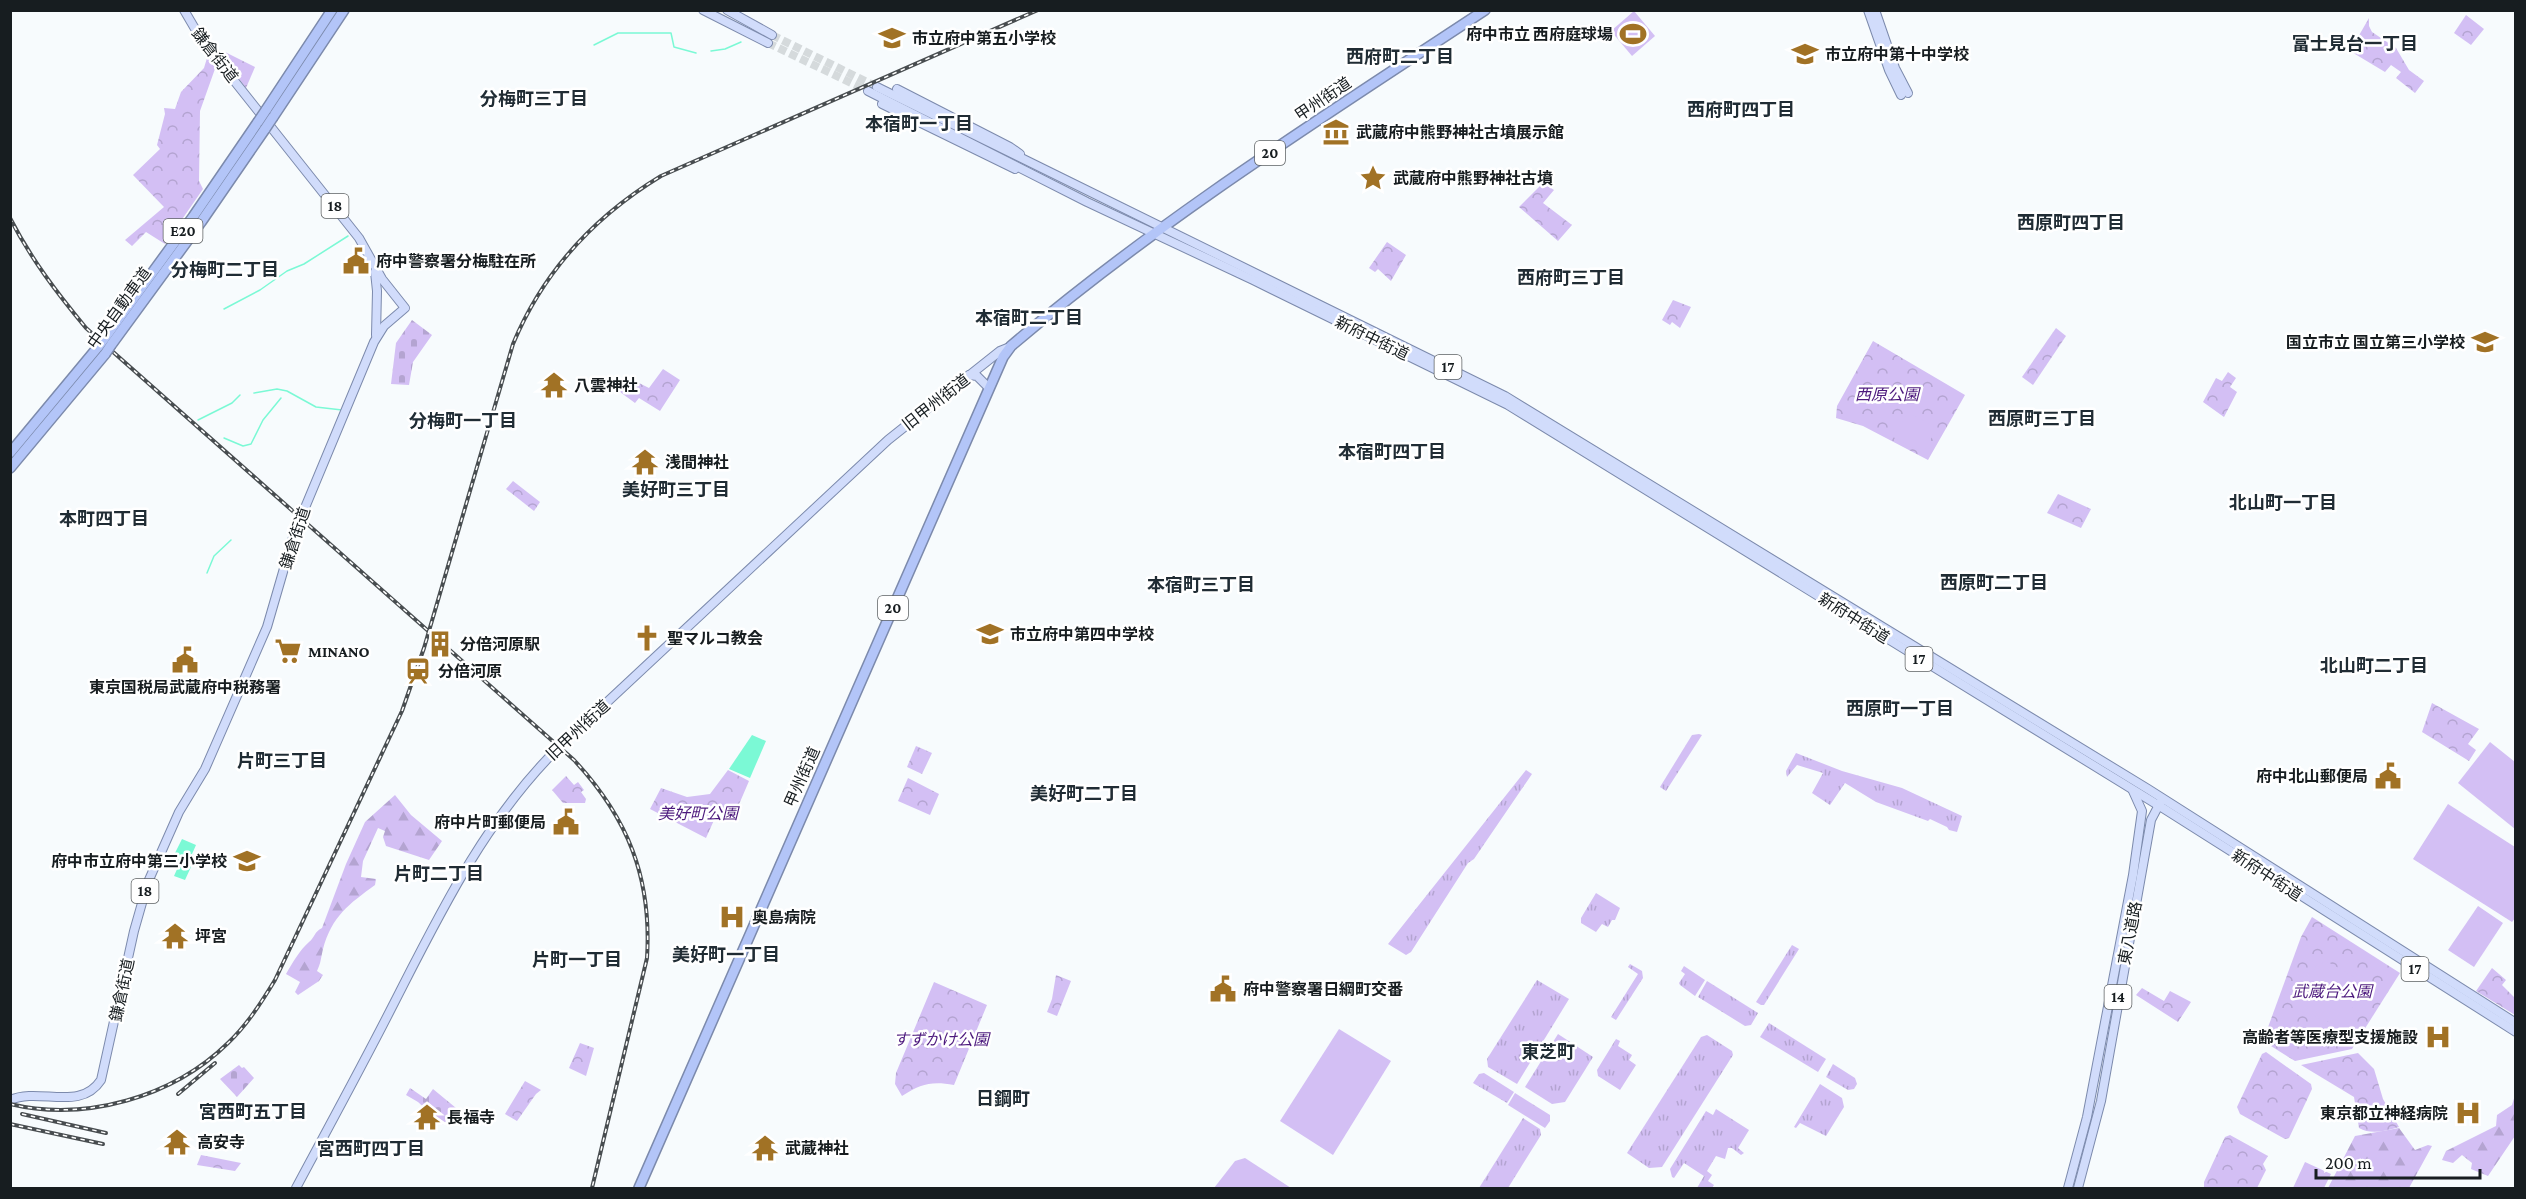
<svg xmlns="http://www.w3.org/2000/svg" width="2526" height="1199" viewBox="0 0 2526 1199" font-family="'Crimson Pro','Noto Sans JP',serif">
<defs>
<pattern id="grass-tufts" width="24" height="20" patternUnits="userSpaceOnUse" patternTransform="scale(1.5)"><rect width="24" height="20" fill="#d3bff4"/><path d="M3 7l-1-3M5 7V3M7 7l1-3M15 17l-1-3M17 17v-4M19 17l1-3" fill="none" stroke="#b4a4d1"/></pattern>
<pattern id="forest-firs" width="22" height="20" patternUnits="userSpaceOnUse" patternTransform="scale(1.5)"><rect width="22" height="20" fill="#d3bff4"/><path d="M5 1l3.5 6h-7zM16 11l3.5 6h-7z" fill="#b4a4d1"/></pattern>
<pattern id="cemetery-stones" width="16" height="16" patternUnits="userSpaceOnUse" patternTransform="scale(1.5)"><rect width="16" height="16" fill="#d3bff4"/><path d="M2 7V4a2 2 0 0 1 4 0v3zM10 15v-3a2 2 0 0 1 4 0v3z" fill="#b4a4d1"/></pattern>
<pattern id="park-crowns" width="20" height="18" patternUnits="userSpaceOnUse" patternTransform="scale(1.5)"><rect width="20" height="18" fill="#d3bff4"/><path d="M2 6a3 3 0 1 1 6 0M12 15a3 3 0 1 1 6 0" fill="none" stroke="#b4a4d1"/></pattern>
</defs>
<rect width="100%" height="100%" fill="#f7fbfd"/>
<!-- grass -->
<g fill="url(#grass-tufts)">
<polygon points="1699,734 1702,735 1666,791 1660,787 1692,735"/>
<polygon points="1796,753 1842,771 1902,788 1962,816 1957,832 1949,830 1947,827 1930,819 1928,821 1876,802 1845,783 1830,805 1812,793 1823,773 1797,765 1787,777 1786,771"/>
<polygon points="1526,770 1532,774 1474,859 1468,863 1411,952 1406,955 1388,944"/>
<polygon points="1596,893 1620,908 1615,920 1612,920 1608,927 1602,924 1596,932 1581,923 1581,918"/>
<polygon points="1792,945 1799,949 1764,1005 1761,1005 1756,1002"/>
<polygon points="1630,964 1642,971 1643,978 1616,1020 1611,1017 1638,974 1628,967"/>
<polygon points="1684,966 1705,980 1695,996 1680,985 1679,983 1685,974 1681,971"/>
<polygon points="1537,980 1569,999 1517,1084 1488,1067 1487,1059"/>
<polygon points="1707,981 1758,1013 1751,1025 1745,1026 1698,997"/>
<polygon points="1769,1023 1826,1059 1818,1072 1760,1037"/>
<polygon points="1558,1034 1593,1057 1565,1102 1552,1104 1525,1087"/>
<polygon points="1707,1035 1732,1051 1733,1055 1662,1167 1649,1168 1627,1153 1701,1037"/>
<polygon points="1616,1039 1620,1041 1618,1046 1632,1055 1629,1060 1636,1065 1620,1090 1598,1076 1597,1070"/>
<polygon points="1833,1064 1855,1078 1857,1084 1854,1089 1848,1090 1826,1077"/>
<polygon points="1484,1073 1514,1092 1507,1103 1473,1083 1479,1074"/>
<polygon points="1820,1084 1842,1098 1844,1107 1826,1136 1800,1123 1796,1128 1794,1127"/>
<polygon points="1515,1093 1550,1115 1550,1121 1545,1128 1508,1105"/>
<polygon points="1716,1109 1749,1130 1738,1148 1744,1153 1741,1155 1732,1148 1728,1148 1725,1159 1716,1156 1707,1171 1712,1175 1708,1181 1714,1185 1712,1188 1697,1188 1704,1176 1684,1163 1674,1178 1672,1177 1670,1169 1706,1111 1713,1115"/>
<polygon points="1523,1118 1540,1129 1541,1135 1508,1188 1479,1188"/>
</g>
<!-- forest -->
<g fill="url(#forest-firs)">
<path d="M395 795 411 815 442 841 429 860 386 846 383 837 385 831 378 828 363 861 361 877 376 879 375 885C349 904 332 916 323 949 321 957 321 963 317 971L323 975 319 981 298 995 295 992 300 982 286 974C293 962 299 951 309 942 315 937 314 932 322 928L346 864 365 822Z"/>
<polygon points="2515,1095 2515,1136 2488,1176 2471,1169 2472,1163 2462,1155 2453,1163 2442,1160 2446,1151 2496,1126 2497,1115 2512,1105"/>
<polygon points="2399,1128 2415,1150 2428,1145 2432,1146 2409,1188 2328,1188 2355,1136"/>
</g>
<!-- cemetery -->
<g fill="url(#cemetery-stones)">
<polygon points="412,320 432,335 413,362 409,385 391,384 396,343"/>
<polygon points="239,1065 242,1068 244,1067 254,1078 237,1097 220,1079"/>
<polygon points="410,1088 426,1099 433,1089 456,1108 443,1125 418,1102 406,1095"/>
</g>
<!-- park -->
<g fill="url(#park-crowns)">
<polygon points="2466,15 2484,29 2471,45 2454,33"/>
<polygon points="2369,18 2369,26 2372,32 2396,48 2409,70 2424,81 2415,93 2396,78 2401,72 2391,65 2385,72 2350,51"/>
<polygon points="223,51 255,67 246,88 222,57"/>
<polygon points="207,58 216,66 200,111 199,181 203,189 165,244 146,232 132,246 125,240 164,207 133,175 160,149 157,145 165,114 164,108 175,109 181,92 204,68"/>
<polygon points="1543,183 1554,190 1543,203 1572,225 1558,241 1519,207"/>
<polygon points="1387,242 1406,255 1391,281 1378,269 1375,272 1369,268"/>
<polygon points="1673,300 1691,307 1680,328 1672,322 1670,325 1662,320"/>
<polygon points="2056,328 2066,336 2033,385 2022,377"/>
<polygon points="1873,341 1965,395 1928,460 1863,426 1836,418 1837,406"/>
<polygon points="663,369 680,380 660,411 639,398 635,403 616,389 625,376 649,388"/>
<polygon points="2228,372 2236,378 2230,387 2237,392 2224,417 2203,402 2216,378 2222,381"/>
<polygon points="513,481 540,502 534,511 506,489"/>
<polygon points="2058,494 2091,509 2081,528 2047,513"/>
<polygon points="2432,703 2479,729 2468,744 2476,750 2469,761 2422,732"/>
<polygon points="916,746 932,753 922,774 907,767"/>
<polygon points="728,770 749,781 734,816 719,809 706,838 650,809 661,788 687,797 710,794"/>
<polygon points="566,776 574,785 578,782 584,790 581,792 586,799 585,803 563,803 552,790"/>
<polygon points="908,778 939,794 930,815 898,801"/>
<polygon points="2312,917 2400,973 2352,1049 2295,1061 2263,1041 2301,937"/>
<polygon points="2492,968 2506,980 2502,985 2515,998 2515,1015 2476,991"/>
<polygon points="1056,975 1071,981 1057,1016 1047,1012 1052,999"/>
<path d="M934 982 987 1005 954 1085C931 1081 921 1084 902 1096L895 1084 896 1073Z"/>
<polygon points="2142,988 2164,1001 2170,991 2191,1002 2178,1022 2136,995"/>
<polygon points="580,1043 594,1048 586,1076 569,1068"/>
<polygon points="2266,1052 2311,1084 2312,1089 2289,1138 2285,1139 2240,1114 2237,1107 2262,1054"/>
<path d="M2358 1053 2374 1069 2383 1099 2399 1127C2386 1131 2371 1135 2359 1128L2354 1097 2301 1065Z"/>
<polygon points="525,1081 541,1090 536,1094 517,1121 505,1114"/>
<polygon points="2230,1135 2268,1156 2263,1164 2266,1170 2257,1188 2204,1188 2204,1182 2225,1137"/>
<polygon points="201,1155 241,1163 235,1171 197,1165"/>
</g>
<!-- garden -->
<g fill="#d3bff4">
<polygon points="1634,11 1655,36 1632,56 1611,31"/>
<polygon points="1908,412 1937,428 1923,453 1893,437"/>
<polygon points="2490,742 2515,762 2515,829 2458,783"/>
<polygon points="2448,804 2515,847 2516,917 2512,922 2413,859"/>
<polygon points="2478,906 2503,923 2474,967 2448,950"/>
<polygon points="2328,962 2365,983 2364,993 2339,1026 2295,1009 2317,964"/>
<polygon points="1339,1029 1391,1061 1333,1155 1280,1121"/>
<polygon points="1245,1158 1291,1188 1214,1188 1235,1161"/>
<polygon points="2305,1162 2331,1174 2324,1188 2293,1188"/>
</g>
<!-- water -->
<g fill="#7bf9d5">
<polygon points="752,735 766,741 750,778 729,769"/>
<polygon points="182,839 196,845 192,854 196,856 185,880 174,876 178,867 170,863"/>
</g>
<g fill="none" stroke-linecap="round" stroke-linejoin="round">
<!-- stream -->
<g stroke="#7bf9d5" stroke-width="1.5">
<polyline points="594,45 618,33 671,33 674,47 696,53"/>
<polyline points="711,51 725,49 741,42"/>
<polyline points="224,309 260,290 287,271 304,264 348,236"/>
<polyline points="254,393 277,389 287,391 316,407 342,410"/>
<polyline points="198,420 232,403 240,395"/>
<polyline points="224,438 243,446 251,444 263,420 281,398"/>
<polyline points="207,573 214,556 231,540"/>
</g>
<!-- major-tunnel -->
<g stroke="#d5dadc" stroke-width="8" stroke-dasharray="8 4" stroke-linecap="butt">
<polyline points="772,35 877,87"/>
<polyline points="768,43 868,91"/>
</g>
<!-- major casing -->
<g stroke="#7c8aac" stroke-width="10">
<g id="major">
<polyline points="703,10 768,43"/>
<polyline points="727,10 772,35"/>
<polyline points="1868,10 1889,70 1901,95"/>
<polyline points="1875,10 1895,68 1908,93"/>
<polyline points="877,87 1505,396 2148,789 2516,1023"/>
<polyline points="897,89 1010,147 1020,154"/>
<polyline points="868,91 1087,202 1253,280 1508,405 2166,810 2516,1032"/>
<polyline points="882,104 1015,169"/>
<polyline points="375,272 377,291 376,335"/>
<polyline points="969,375 977,376 989,388"/>
<path d="M10 1100C40 1087 80 1112 101 1080L134 931 148 882 179 812 205 769 267 627 294 534 374 342 384 326 405 308 382 279 359 238 201 39 184 10"/>
<path d="M296 1188C328 1128 361 1068 392 1007 439 915 484 821 559 747L888 440 1000 351 1010 347"/>
<polyline points="2068,1188 2087,1117 2133,875 2142,811 2133,791"/>
<polyline points="2078,1188 2101,1101 2151,820 2161,801"/>
</g>
</g>
<!-- highway casing -->
<g stroke="#7c8aac" stroke-width="12">
<g id="highway">
<polyline points="266,110 332,10"/>
<polyline points="273,117 344,10"/>
<polyline points="104,339 193,217 258,122"/>
<polyline points="111,345 201,222 265,129"/>
<polyline points="10,453 98,347"/>
<polyline points="10,468 105,354"/>
<path d="M639 1188 1003 357 1011 346C1159 220 1323 117 1485 10"/>
</g>
</g>
<!-- major -->
<use href="#major" stroke="#d1dcfb" stroke-width="8"/>
<!-- highway -->
<use href="#highway" stroke="#b3c5f8" stroke-width="9"/>
<!-- rail casing -->
<g stroke="#484d50" stroke-width="4">
<g id="rail">
<path d="M10 218C31 259 57 293 86 328L574 760C628 818 652 878 647 958L592 1188"/>
<polyline points="178,1094 215,1063"/>
<path d="M10 1104C86 1122 173 1097 228 1043 247 1025 261 1003 275 980L402 711 424 648 513 344C543 272 595 216 661 176L1038 10"/>
<polyline points="22,1114 106,1133"/>
<polyline points="10,1124 103,1144"/>
</g>
</g>
<!-- rail -->
<use href="#rail" stroke="#fff" stroke-width="1.5" stroke-dasharray="4.5" stroke-linecap="butt"/>
<!-- highway-bridge casing -->
<g stroke="#7c8aac" stroke-width="12" stroke-linecap="butt">
<g id="highway-bridge">
<polyline points="258,122 266,110"/>
<polyline points="265,129 273,117"/>
<polyline points="98,347 104,339"/>
<polyline points="105,354 111,345"/>
</g>
</g>
<!-- highway-bridge -->
<use href="#highway-bridge" stroke="#b3c5f8" stroke-width="9"/>
</g>
<!-- icons -->
<defs>
<g id="stadium-bare" transform="scale(2.07)"><path d="M0-5a6.5 5 0 1 0 0 10a6.5 5 0 1 0 0-10ZM-3.5-1.8h7v3.6h-7Z" fill="#a17225" stroke="#fff" stroke-width="2.5" paint-order="stroke"/></g>
<g id="school-bare" transform="scale(2.07)"><path d="M0-5L7-2L0 1L-7-2ZM-4 1L0 2.5L4 1V4Q0 6-4 4Z" fill="#a17225" stroke="#fff" stroke-width="2.5" paint-order="stroke"/></g>
<g id="museum-bare" transform="scale(2.07)"><path d="M0-6L6-3V-2H-6V-3ZM-5-1h2V3h-2ZM-1-1h2V3h-2ZM3-1h2V3H3ZM-6 4H6V6H-6Z" fill="#a17225" stroke="#fff" stroke-width="2.5" paint-order="stroke"/></g>
<g id="sight-bare" transform="scale(2.07)"><path d="M0-6L1.8-2.2L6-1.7L2.9 1.2L3.7 5.4L0 3.3L-3.7 5.4L-2.9 1.2L-6-1.7L-1.8-2.2Z" fill="#a17225" stroke="#fff" stroke-width="2.5" paint-order="stroke"/></g>
<g id="civic-bare" transform="scale(2.07)"><path d="M-.6-6.5H3V-4.5H.6V-3L4-1V1h2V6H-6V1h2V-1L-.6-3ZM-1.2 2.5V6h2.4V2.5Z" fill="#a17225" stroke="#fff" stroke-width="2.5" paint-order="stroke"/></g>
<g id="temple-bare" transform="scale(2.07)"><path d="M0-6L5-2H3V0L6.5 2.5H4V6H1.5V3h-3V6H-4V2.5H-6.5L-3 0V-2H-5Z" fill="#a17225" stroke="#fff" stroke-width="2.5" paint-order="stroke"/></g>
<g id="church-bare" transform="scale(2.07)"><path d="M-1.2-6h2.4v3.5h3.3v2.4h-3.3V6h-2.4V-.1h-3.3v-2.4h3.3Z" fill="#a17225" stroke="#fff" stroke-width="2.5" paint-order="stroke"/></g>
<g id="building-bare" transform="scale(2.07)"><path d="M-4-6H4V6H1V3H-1V6H-4ZM-2.5-4.3h1.7v1.8h-1.7ZM.8-4.3h1.7v1.8H.8ZM-2.5-1h1.7V.8h-1.7ZM.8-1h1.7V.8H.8Z" fill="#a17225" stroke="#fff" stroke-width="2.5" paint-order="stroke"/></g>
<g id="supermarket-bare" transform="scale(2.07)"><path d="M-6-5.5h2.5l.6 2H6L4.5 2H-2.5L-4.4-4H-6ZM-1.5 3.2a1.3 1.3 0 1 0 .1 0ZM3 3.2a1.3 1.3 0 1 0 .1 0Z" fill="#a17225" stroke="#fff" stroke-width="2.5" paint-order="stroke"/></g>
<g id="station-bare" transform="scale(2.07)"><path d="M-3-6H3Q5-6 5-4V2Q5 4 3 4L4.5 6H3L1.5 4h-3L-3 6H-4.5L-3 4Q-5 4-5 2V-4Q-5-6-3-6ZM-3.5-4v3h7v-3ZM-3.5 1v1.5H-2V1ZM2 1v1.5H3.5V1Z" fill="#a17225" stroke="#fff" stroke-width="2.5" paint-order="stroke"/></g>
<g id="hospital-bare" transform="scale(2.07)"><path d="M-5-5h3v3.5h4V-5h3V5h-3V1.5h-4V5h-3Z" fill="#a17225" stroke="#fff" stroke-width="2.5" paint-order="stroke"/></g>
</defs>
<g fill-rule="evenodd">
<use href="#stadium-bare" x="1633" y="34"/>
<use href="#school-bare" x="892" y="38"/>
<use href="#school-bare" x="1805" y="54"/>
<use href="#museum-bare" x="1336" y="132"/>
<use href="#sight-bare" x="1373" y="178"/>
<use href="#civic-bare" x="356" y="261"/>
<use href="#school-bare" x="2485" y="342"/>
<use href="#temple-bare" x="554" y="385"/>
<use href="#temple-bare" x="645" y="462"/>
<use href="#school-bare" x="990" y="634"/>
<use href="#church-bare" x="647" y="638"/>
<use href="#building-bare" x="440" y="644"/>
<use href="#supermarket-bare" x="288" y="651"/>
<use href="#civic-bare" x="185" y="660"/>
<use href="#station-bare" x="418" y="671"/>
<use href="#civic-bare" x="2388" y="776"/>
<use href="#civic-bare" x="566" y="822"/>
<use href="#school-bare" x="247" y="861"/>
<use href="#hospital-bare" x="732" y="917"/>
<use href="#temple-bare" x="175" y="936"/>
<use href="#civic-bare" x="1223" y="989"/>
<use href="#hospital-bare" x="2438" y="1037"/>
<use href="#hospital-bare" x="2468" y="1113"/>
<use href="#temple-bare" x="427" y="1117"/>
<use href="#temple-bare" x="177" y="1142"/>
<use href="#temple-bare" x="765" y="1148"/>
</g>
<g text-anchor="middle" dominant-baseline="central" stroke-width="5" stroke-linejoin="round" paint-order="stroke">
<!-- shield labels -->
<g fill="#fff" stroke="#5d6163" stroke-width="1.5">
<rect x="1255" y="141" width="30" height="24" rx="4.5"/>
<rect x="321.5" y="194" width="27" height="24" rx="4.5"/>
<rect x="163.5" y="219" width="39" height="24" rx="4.5"/>
<rect x="1434.5" y="355" width="27" height="24" rx="4.5"/>
<rect x="878" y="596" width="30" height="24" rx="4.5"/>
<rect x="1905.5" y="647" width="27" height="24" rx="4.5"/>
<rect x="131.5" y="879" width="27" height="24" rx="4.5"/>
<rect x="2401.5" y="957" width="27" height="24" rx="4.5"/>
<rect x="2104.5" y="985" width="27" height="24" rx="4.5"/>
</g>
<g font-size="15" font-weight="bold" fill="#171d20">
<text x="1270" y="153">20</text>
<text x="335" y="206">18</text>
<text x="183" y="231">E20</text>
<text x="1448" y="367">17</text>
<text x="893" y="608">20</text>
<text x="1919" y="659">17</text>
<text x="145" y="891">18</text>
<text x="2415" y="969">17</text>
<text x="2118" y="997">14</text>
</g>
<!-- poi labels -->
<g font-size="16" font-weight="bold" fill="#171d20" stroke="#fff" text-anchor="start">
<text x="1613" y="34" text-anchor="end">府中市立 西府庭球場</text>
<text x="912" y="38">市立府中第五小学校</text>
<text x="1825" y="54">市立府中第十中学校</text>
<text x="1356" y="132">武蔵府中熊野神社古墳展示館</text>
<text x="1393" y="178">武蔵府中熊野神社古墳</text>
<text x="376" y="261">府中警察署分梅駐在所</text>
<text x="2465" y="342" text-anchor="end">国立市立 国立第三小学校</text>
<text x="574" y="385">八雲神社</text>
<text x="665" y="462">浅間神社</text>
<text x="1010" y="634">市立府中第四中学校</text>
<text x="667" y="638">聖マルコ教会</text>
<text x="460" y="644">分倍河原駅</text>
<text x="308" y="651">MINANO</text>
<text x="438" y="671">分倍河原</text>
<text x="185" y="687" text-anchor="middle">東京国税局武蔵府中税務署</text>
<text x="2368" y="776" text-anchor="end">府中北山郵便局</text>
<text x="546" y="822" text-anchor="end">府中片町郵便局</text>
<text x="227" y="861" text-anchor="end">府中市立府中第三小学校</text>
<text x="752" y="917">奥島病院</text>
<text x="195" y="936">坪宮</text>
<text x="1243" y="989">府中警察署日綱町交番</text>
<text x="2418" y="1037" text-anchor="end">高齢者等医療型支援施設</text>
<text x="2448" y="1113" text-anchor="end">東京都立神経病院</text>
<text x="447" y="1117">長福寺</text>
<text x="197" y="1142">高安寺</text>
<text x="785" y="1148">武蔵神社</text>
</g>
<!-- street labels -->
<g font-size="16" fill="#171d20" stroke="#fff">
<text transform="translate(215 55) rotate(52)">鎌倉街道</text>
<text transform="translate(1323 99) rotate(-34)">甲州街道</text>
<text transform="translate(119 308) rotate(-54)">中央自動車道</text>
<text transform="translate(1372 338) rotate(26)">新府中街道</text>
<text transform="translate(936 402) rotate(-38)">旧甲州街道</text>
<text transform="translate(295 538) rotate(-72)">鎌倉街道</text>
<text transform="translate(1854 618) rotate(32)">新府中街道</text>
<text transform="translate(578 730) rotate(-43)">旧甲州街道</text>
<text transform="translate(802 777) rotate(-66)">甲州街道</text>
<text transform="translate(2267 875) rotate(33)">新府中街道</text>
<text transform="translate(2130 933) rotate(-79)">東八道路</text>
<text transform="translate(122 990) rotate(-78)">鎌倉街道</text>
</g>
<!-- park labels -->
<g font-size="16" font-style="italic" fill="#4c197d" stroke="#fff">
<text x="1887" y="394">西原公園</text>
<text x="698" y="813">美好町公園</text>
<text x="2332" y="991">武蔵台公園</text>
<text x="941" y="1039">すずかけ公園</text>
</g>
<!-- neighbourhood labels -->
<g font-size="18" font-weight="bold" fill="#202c34" stroke="#fff">
<text x="2355" y="44">富士見台一丁目</text>
<text x="1400" y="57">西府町二丁目</text>
<text x="534" y="99">分梅町三丁目</text>
<text x="1741" y="110">西府町四丁目</text>
<text x="919" y="124">本宿町一丁目</text>
<text x="2071" y="223">西原町四丁目</text>
<text x="225" y="270">分梅町二丁目</text>
<text x="1571" y="278">西府町三丁目</text>
<text x="1029" y="318">本宿町二丁目</text>
<text x="2042" y="419">西原町三丁目</text>
<text x="463" y="421">分梅町一丁目</text>
<text x="1392" y="452">本宿町四丁目</text>
<text x="676" y="490">美好町三丁目</text>
<text x="2283" y="503">北山町一丁目</text>
<text x="104" y="519">本町四丁目</text>
<text x="1994" y="583">西原町二丁目</text>
<text x="1201" y="585">本宿町三丁目</text>
<text x="2374" y="666">北山町二丁目</text>
<text x="1900" y="709">西原町一丁目</text>
<text x="282" y="761">片町三丁目</text>
<text x="1084" y="794">美好町二丁目</text>
<text x="439" y="874">片町二丁目</text>
<text x="726" y="955">美好町一丁目</text>
<text x="577" y="960">片町一丁目</text>
<text x="1548" y="1052">東芝町</text>
<text x="1003" y="1099">日鋼町</text>
<text x="253" y="1112">宮西町五丁目</text>
<text x="371" y="1149">宮西町四丁目</text>
</g>
</g>
<!-- border -->
<rect width="2526" height="1199" fill="none" stroke="#171d20" stroke-width="24"/>
<!-- scale -->
<path d="M2316 1169v9h164v-9" fill="none" stroke="#171d20" stroke-width="3"/>
<text x="2325" y="1169" font-size="18" fill="#171d20" stroke="#ffffff" stroke-width="4.5" paint-order="stroke">200 m</text>
</svg>
